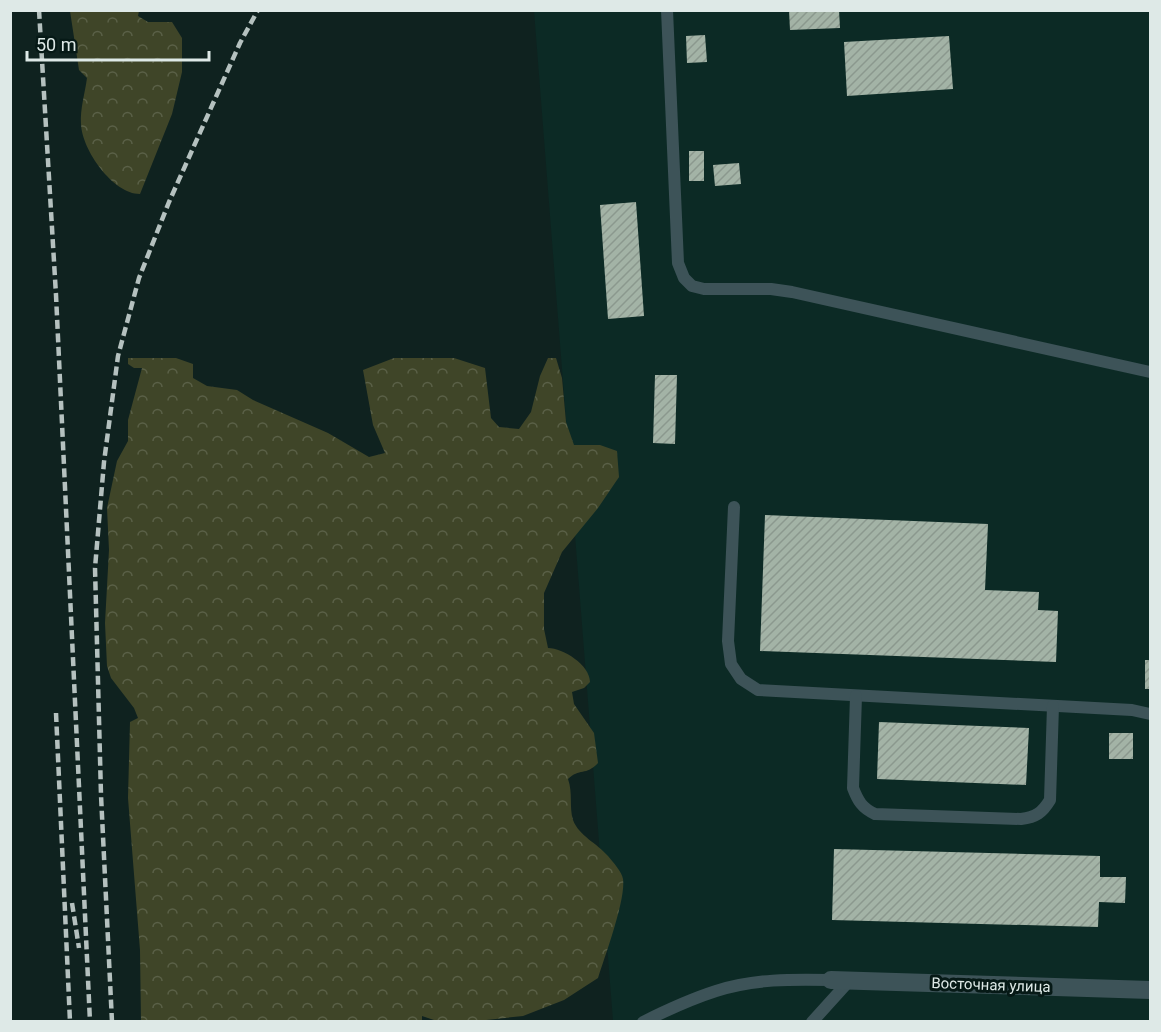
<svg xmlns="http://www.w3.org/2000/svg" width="1161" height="1032" viewBox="0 0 1161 1032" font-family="Roboto,sans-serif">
<defs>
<pattern id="forest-crowns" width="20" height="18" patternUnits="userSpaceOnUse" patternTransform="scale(1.5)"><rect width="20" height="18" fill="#3f4528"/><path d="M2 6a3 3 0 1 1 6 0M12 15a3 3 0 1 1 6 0" fill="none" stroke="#5a6047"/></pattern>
<pattern id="building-hatch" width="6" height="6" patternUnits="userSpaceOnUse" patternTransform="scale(1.5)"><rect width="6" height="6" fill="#a3b3a6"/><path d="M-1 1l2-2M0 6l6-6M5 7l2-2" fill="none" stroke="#8b988e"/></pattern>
</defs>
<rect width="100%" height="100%" fill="#0f221f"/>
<!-- built -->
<polygon fill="#0c2a25" points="534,11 1150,11 1150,1021 613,1021"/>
<!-- forest -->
<g fill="url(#forest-crowns)">
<path d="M70 11H139L138 16 148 22H172L182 38V72L172 114 140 194C113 194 82 150 81 124 80 109 85 93 87 78L79 70Z"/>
<path d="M128 358H176L193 364V378L207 386 237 390 253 400 328 433 369 457 385 453 373 425 363 370 394 358H454L485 368 491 418 499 427 519 429 531 412 540 376 548 358H556L562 378 566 422 574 445H600L617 451 619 477 598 508 562 552 544 593V629L548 648C563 648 590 665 590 682L584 688 572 692 574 704 594 733 598 763C586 776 579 768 568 779 573 793 569 807 573 820 579 836 597 843 608 856 613 862 622 872 623 879 626 899 605 956 598 978L564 1000 523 1016 467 1022 434 1020 422 1016V1022L141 1021 140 950 128 798 130 722 138 718 134 708 111 678 107 666 105 623 109 550 107 508 117 461 128 441V420L142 368H134L128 364Z"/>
</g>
<!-- building -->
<g fill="url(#building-hatch)">
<polygon points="789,10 839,10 840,28 790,30"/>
<polygon points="705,35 707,62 687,63 686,36"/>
<polygon points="949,36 953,89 847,96 844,42"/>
<rect x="689" y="151" width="15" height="30"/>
<polygon points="739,163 741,184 715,186 713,165"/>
<polygon points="636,202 644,316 608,319 600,205"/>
<polygon points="655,375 677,375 675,444 653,443"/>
<polygon points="765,515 988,524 985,590 1039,592 1038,610 1058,611 1056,662 760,651"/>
<rect x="1145" y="660" width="5" height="29"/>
<polygon points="879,722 1029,728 1026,785 877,779"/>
<rect x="1109" y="733" width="24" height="26"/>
<polygon points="834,849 1100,856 1100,877 1126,877 1125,903 1099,902 1098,927 832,920"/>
</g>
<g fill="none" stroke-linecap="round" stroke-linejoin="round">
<!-- lane -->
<g stroke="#3d5358" stroke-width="12">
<polyline points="667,10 678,263 684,278 692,286 704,289 771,289 792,292 1150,372"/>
<polyline points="734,507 728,641 731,664 741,679 758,690 1132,710 1150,714"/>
<path d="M856 696 853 788C858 801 862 808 875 814L1021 819C1036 817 1042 813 1050 800L1053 706"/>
<path d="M643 1022C667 1010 691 999 716 991 753 979 792 979 831 980"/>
<polyline points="812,1022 850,980"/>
</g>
<!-- street -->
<polyline stroke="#3d5358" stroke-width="18" points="831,980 1150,990"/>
<!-- rail -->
<g stroke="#b5c1bf" stroke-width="4.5" stroke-dasharray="9 4.5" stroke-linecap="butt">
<polyline points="39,10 56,295 90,1022"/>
<polyline points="56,713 70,1022"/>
<polyline points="72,903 79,948"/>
<polyline points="112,1022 101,795 95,568 104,462 118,356 139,278 169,202 240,43 258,10"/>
</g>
</g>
<g text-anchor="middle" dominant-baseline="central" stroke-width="6" stroke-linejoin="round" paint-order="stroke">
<!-- street labels -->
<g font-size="15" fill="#dee9e7" stroke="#061916">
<text transform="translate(991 985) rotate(2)">Восточная улица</text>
</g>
</g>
<!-- border -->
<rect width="1161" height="1032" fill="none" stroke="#dee9e7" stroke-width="24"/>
<!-- scale -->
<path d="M27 51v9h182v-9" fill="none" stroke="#dee9e7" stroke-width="3"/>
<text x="36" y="51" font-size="18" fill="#dee9e7" stroke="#061916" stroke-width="4.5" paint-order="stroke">50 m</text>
</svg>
